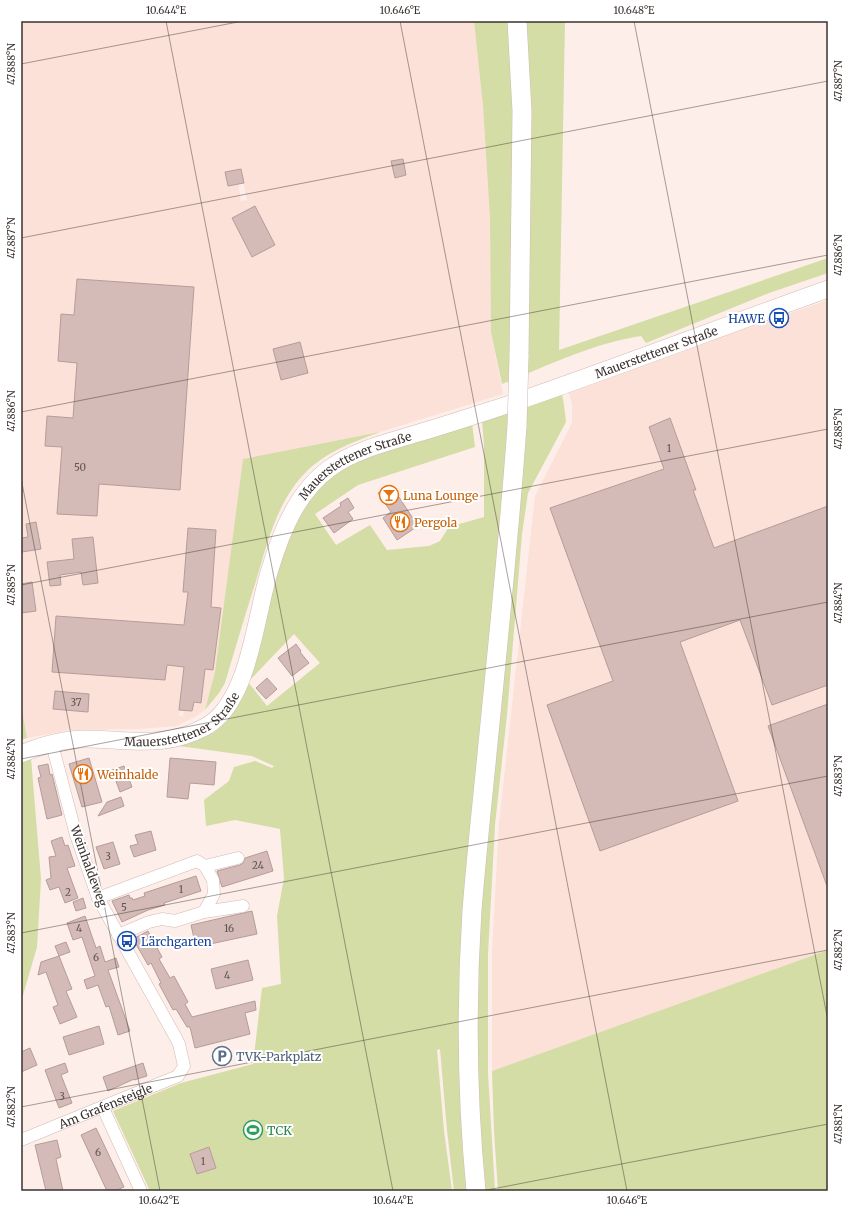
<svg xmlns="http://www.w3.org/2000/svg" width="849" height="1212" viewBox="0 0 849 1212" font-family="Merriweather,serif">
<rect width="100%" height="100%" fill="#fdeee9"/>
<!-- built -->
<g fill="#fbe1d7" fill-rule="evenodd">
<path d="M21 21H474L483 106 490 219 491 332 503 394 380 432 243 459 215 672 205 710 195 717 177 726 139 729 69 730 27 738 21 705V613L36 610 32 582 21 584V544L23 552 41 549 36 522 26 524 28 537 21 538ZM402 159 406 175 395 178 391 161ZM241 169 247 200 241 201 238 184 228 186 225 172ZM255 207 275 245 252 257 233 218ZM77 279 194 287 180 490 99 484 97 516 58 514 62 447 45 446 47 416 73 418 77 363 58 361 61 314 74 315ZM300 342 308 373 281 380 273 350ZM188 528 216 530 212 594 183 592ZM93 537 98 583 83 585 81 572 60 575 61 585 50 586 47 562 74 559 72 540ZM187 604 221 608 213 670 205 669 201 702H194L192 711 184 710 183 716H179L184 667ZM56 616 169 624 165 680 52 672Z"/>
<polygon points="828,300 828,950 492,1071 492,952 499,824 531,532 535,496 572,423 572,403 568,391"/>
</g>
<!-- green -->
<g fill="#d3dda5" fill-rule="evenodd">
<path d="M474 21H565L559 350 828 258V273L769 293 646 343 641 336C593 343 547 366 502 384L491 332 490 219 483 106Z"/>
<path d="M562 394 564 405 566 422 528 493 522 534 507 715 495 825 488 954V1073L495 1191H480L474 1119 475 976 478 914 488 777 497 714 523 425 507 429 505 493 466 898 463 976V1055L465 1117 470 1191H454L447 1130 440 1049 437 1050 444 1131 452 1191H150L113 1111 181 1083 253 1064 262 988 281 984 277 916 284 878 280 829 235 820 206 826 204 800 229 781 234 767 255 761 272 768 274 766 252 756 172 745C187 740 213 730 223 718 241 697 247 670 254 644 268 592 286 503 332 471 351 458 375 452 397 446 422 438 447 431 472 423L475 447 358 485 315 514 336 545 370 525 387 550 429 546 440 541 449 527 484 517V445L482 421ZM294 634 320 663 267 706 248 682ZM209 1147 216 1168 197 1174 190 1154Z"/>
<path d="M380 432C353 442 326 452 306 472 277 501 267 544 256 581 245 615 235 649 225 683L219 693 205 710 215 672 243 459Z"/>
<polygon points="21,705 27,738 21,740"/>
<polygon points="31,758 41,879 37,947 21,1002 21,761"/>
<polygon points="828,950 828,1191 498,1191 494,1131 492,1071"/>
</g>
<!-- building -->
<g fill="#d4bbb7" stroke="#b59c99">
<polygon points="403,159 406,175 395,178 391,161"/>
<polygon points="241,169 244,183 228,186 225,172"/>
<polygon points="255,206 275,245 252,257 232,218"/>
<polygon points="77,279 194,287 180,490 99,484 97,516 57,514 62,447 45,446 47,416 73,418 77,363 58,361 61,314 74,315"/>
<polygon points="300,342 308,373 281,380 273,349"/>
<polygon points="670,418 696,490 693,490 714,548 828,506 828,685 772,705 740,620 680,642 738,801 600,851 547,705 613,681 550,508 664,469 649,427"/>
<polygon points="391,485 418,526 397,540 383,518 391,512 378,493"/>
<polygon points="348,498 354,508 348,512 353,519 334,533 323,518 341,506 340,503"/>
<polygon points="36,522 41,549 22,552 21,538 28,537 26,524"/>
<polygon points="188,528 216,530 211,607 221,608 213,670 205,669 201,703 194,702 192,711 179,710 184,667 167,665 165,680 52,672 56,616 184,625 188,592 183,592"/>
<polygon points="93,537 98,583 83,585 81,572 60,575 61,585 50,586 47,562 74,559 72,539"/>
<polygon points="32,582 36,611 21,613 21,584"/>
<polygon points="296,644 301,651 300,652 309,663 292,676 278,658"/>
<polygon points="267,678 277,689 266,699 256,688"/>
<polygon points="55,691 89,694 88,712 53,709"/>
<polygon points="828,704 828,886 827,886 768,726"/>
<polygon points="89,758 102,802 82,807 69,764"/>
<polygon points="170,758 216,762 214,785 190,783 188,799 167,797"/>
<polygon points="48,764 50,775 52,774 62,815 47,819 38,778 41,777 38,766"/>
<polygon points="124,766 132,787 120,792 112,770"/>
<polygon points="121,797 124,806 98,816 107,802"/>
<polygon points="151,831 156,850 134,857 130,846 138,844 135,835"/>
<polygon points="62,837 65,846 68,845 75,866 67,868 78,898 65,903 59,887 50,890 46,880 51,878 49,857 56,856 51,841"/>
<polygon points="113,842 120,864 104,869 96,847"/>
<polygon points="267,851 273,871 222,887 217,871 240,865 243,863 245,858"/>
<polygon points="196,876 201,891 164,903 165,905 148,910 122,922 112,901 129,895 130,898 132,898 133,900 145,896 144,893"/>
<polygon points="83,898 86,908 76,911 73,902"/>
<polygon points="252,911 257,934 196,947 191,925"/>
<polygon points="85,916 96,948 100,946 105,962 116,958 119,967 108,970 130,1031 118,1035 109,1006 106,1007 98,985 87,989 84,980 95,976 82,937 73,940 67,923"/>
<polygon points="148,931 162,957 159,959 170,978 174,976 188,1002 185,1004 192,1017 255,1001 256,1010 245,1013 250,1034 195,1048 190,1027 187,1027 176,1009 173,1010 159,984 161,983 151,963 148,965 133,939"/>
<polygon points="66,942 70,952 59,956 55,946"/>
<polygon points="59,956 72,989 66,991 77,1017 60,1024 53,1007 58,1005 46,972 38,975 41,962"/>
<polygon points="248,960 253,980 216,989 211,969"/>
<polygon points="99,1026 104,1044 69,1055 63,1037"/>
<polygon points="30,1048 37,1065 21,1072 21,1052"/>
<polygon points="65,1063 68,1072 61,1075 72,1103 59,1108 45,1070"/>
<polygon points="143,1063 147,1076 134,1080 134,1079 108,1091 103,1077"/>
<polygon points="96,1128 124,1187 114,1191 107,1191 81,1135"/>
<polygon points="57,1140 61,1157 56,1159 63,1191 46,1191 35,1145"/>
<polygon points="209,1147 216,1168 197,1174 190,1154"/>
</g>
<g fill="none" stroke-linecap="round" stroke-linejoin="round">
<!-- minor casing -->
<g stroke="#d3bbb3" stroke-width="13">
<g id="minor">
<polyline points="205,866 238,858"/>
<polyline points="98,898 197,861 205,866 213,880 214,894 204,912 175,921 162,919 149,922 118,935"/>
<polyline points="204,912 243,906"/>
<polyline points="103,1108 141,1191"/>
<path id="s1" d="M21 1140 178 1076 184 1066 179 1044 176 1038 98 898 76 835 52 744"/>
</g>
</g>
<!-- secondary casing -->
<g stroke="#d3bbb3" stroke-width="18">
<g id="secondary">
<path id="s2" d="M21 754C40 746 64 739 85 739 129 739 164 749 205 727 251 702 255 613 271 566 282 530 298 491 330 468 355 450 386 443 415 434 446 425 476 415 507 405 615 368 721 327 828 289"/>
</g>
</g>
<!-- primary casing -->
<g stroke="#d3bbb3" stroke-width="20">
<g id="primary">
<polyline points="517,21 522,111 519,357"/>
<path d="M476 1191C467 1098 466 1003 472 910 476 861 481 813 486 764 497 652 509 539 517 426"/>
</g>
</g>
<!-- minor -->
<use href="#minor" stroke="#fff" stroke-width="12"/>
<!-- secondary -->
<use href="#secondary" stroke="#fff" stroke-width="17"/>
<!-- primary -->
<use href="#primary" stroke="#fff" stroke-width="19"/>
<!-- primary-bridge casing -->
<g stroke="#d3bbb3" stroke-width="20" stroke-linecap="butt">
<polyline id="primary-bridge" points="517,426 519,357"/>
</g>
<!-- primary-bridge -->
<use href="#primary-bridge" stroke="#fff" stroke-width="19"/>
</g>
<!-- ticks -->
<path fill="none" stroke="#3b322f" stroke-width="1" stroke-opacity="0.45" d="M166 21 393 1191M400 21 627 1191M634 21 828 1021M21 64 243 21M21 238 828 81M21 412 828 255M21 478 160 1191M21 585 828 429M21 759 828 602M21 933 828 776M21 1107 828 950M482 1191 828 1124"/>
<!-- icons -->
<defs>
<g id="bus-ring" transform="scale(1)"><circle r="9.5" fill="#fff" stroke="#1a4fb4" stroke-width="1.5"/><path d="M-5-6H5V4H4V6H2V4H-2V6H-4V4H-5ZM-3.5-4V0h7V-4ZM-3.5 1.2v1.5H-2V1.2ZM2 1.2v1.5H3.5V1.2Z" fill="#1a4fb4"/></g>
<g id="bar-ring" transform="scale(1)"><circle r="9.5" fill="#fff" stroke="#e8710a" stroke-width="1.5"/><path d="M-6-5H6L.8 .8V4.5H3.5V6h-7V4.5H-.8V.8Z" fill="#e8710a"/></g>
<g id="restaurant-ring" transform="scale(1)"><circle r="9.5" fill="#fff" stroke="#e8710a" stroke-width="1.5"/><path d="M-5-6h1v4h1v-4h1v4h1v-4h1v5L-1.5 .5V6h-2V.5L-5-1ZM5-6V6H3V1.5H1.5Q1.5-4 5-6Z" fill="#e8710a"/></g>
<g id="parking-ring" transform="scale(1)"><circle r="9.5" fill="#fff" stroke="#5c6f8a" stroke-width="1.5"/><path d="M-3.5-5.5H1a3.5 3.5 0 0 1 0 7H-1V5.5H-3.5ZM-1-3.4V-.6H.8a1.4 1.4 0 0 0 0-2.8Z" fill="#5c6f8a"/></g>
<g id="stadium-ring" transform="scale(1)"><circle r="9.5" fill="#fff" stroke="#2e9e5b" stroke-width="1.5"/><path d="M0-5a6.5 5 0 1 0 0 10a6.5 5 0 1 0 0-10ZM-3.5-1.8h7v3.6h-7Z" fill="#2e9e5b"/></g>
</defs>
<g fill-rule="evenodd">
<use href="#bus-ring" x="779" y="318"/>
<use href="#bar-ring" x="389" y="495"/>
<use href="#restaurant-ring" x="400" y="522"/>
<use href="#restaurant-ring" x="83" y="774"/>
<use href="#bus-ring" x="127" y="941"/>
<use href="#parking-ring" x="222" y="1056"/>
<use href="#stadium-ring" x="253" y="1130"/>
</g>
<g text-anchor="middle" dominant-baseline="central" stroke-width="4" stroke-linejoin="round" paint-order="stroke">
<!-- number labels -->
<g font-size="10" fill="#615451">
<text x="669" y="448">1</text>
<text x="80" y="467">50</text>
<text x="76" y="702">37</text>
<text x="108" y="856">3</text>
<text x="258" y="865">24</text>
<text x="181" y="889">1</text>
<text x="68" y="892">2</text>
<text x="124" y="907">5</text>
<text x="79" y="928">4</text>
<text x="229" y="928">16</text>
<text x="96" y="957">6</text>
<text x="227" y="975">4</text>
<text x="62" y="1096">3</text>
<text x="98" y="1152">6</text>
<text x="203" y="1161">1</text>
</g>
<!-- transit labels -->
<g font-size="12" fill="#164399" stroke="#fff" text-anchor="end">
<text x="765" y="318">HAWE</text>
<text x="141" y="941" text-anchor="start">Lärchgarten</text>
</g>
<!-- street labels -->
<g font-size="12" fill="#3b322f" stroke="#fff">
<text stroke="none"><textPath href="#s2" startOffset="830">Mauerstettener Straße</textPath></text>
<text stroke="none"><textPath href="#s2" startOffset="506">Mauerstettener Straße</textPath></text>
<text stroke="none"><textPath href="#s2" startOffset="170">Mauerstettener Straße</textPath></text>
<text transform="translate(89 866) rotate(70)">Weinhaldeweg</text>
<text stroke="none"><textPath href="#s1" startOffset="91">Am Grafensteigle</textPath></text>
</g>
<!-- food labels -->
<g font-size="12" fill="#c56008" stroke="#fff" text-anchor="start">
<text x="403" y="495">Luna Lounge</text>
<text x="414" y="522">Pergola</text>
<text x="97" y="774">Weinhalde</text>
</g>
<!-- service labels -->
<g font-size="12" fill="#4e5e75" stroke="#fff" text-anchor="start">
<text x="236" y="1056">TVK-Parkplatz</text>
</g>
<!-- leisure labels -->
<g font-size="12" fill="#27864d" stroke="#fff" text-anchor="start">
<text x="267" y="1130">TCK</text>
</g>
</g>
<!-- border -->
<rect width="849" height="1212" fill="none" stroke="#ffffff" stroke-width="44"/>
<rect x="22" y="22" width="805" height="1168" fill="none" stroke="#3b322f" stroke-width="1.5"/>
<g font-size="10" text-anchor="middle" fill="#3b322f">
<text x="166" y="14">10.644°E</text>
<text x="400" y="14">10.646°E</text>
<text x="634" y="14">10.648°E</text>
<text transform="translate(11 64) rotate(-90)" y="4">47.888°N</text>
<text transform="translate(838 81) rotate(-90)" y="4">47.887°N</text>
<text transform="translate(11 238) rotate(-90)" y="4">47.887°N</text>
<text transform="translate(838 255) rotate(-90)" y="4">47.886°N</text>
<text transform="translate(11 411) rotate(-90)" y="4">47.886°N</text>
<text transform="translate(838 429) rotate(-90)" y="4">47.885°N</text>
<text transform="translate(11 585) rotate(-90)" y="4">47.885°N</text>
<text transform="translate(838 603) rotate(-90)" y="4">47.884°N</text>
<text transform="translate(11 759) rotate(-90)" y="4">47.884°N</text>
<text transform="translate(838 776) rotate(-90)" y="4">47.883°N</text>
<text transform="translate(11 933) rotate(-90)" y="4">47.883°N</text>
<text transform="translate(838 950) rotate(-90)" y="4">47.882°N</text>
<text transform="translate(11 1107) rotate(-90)" y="4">47.882°N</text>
<text transform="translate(838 1124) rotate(-90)" y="4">47.881°N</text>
<text x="159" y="1204">10.642°E</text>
<text x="393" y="1204">10.644°E</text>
<text x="627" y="1204">10.646°E</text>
</g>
</svg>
